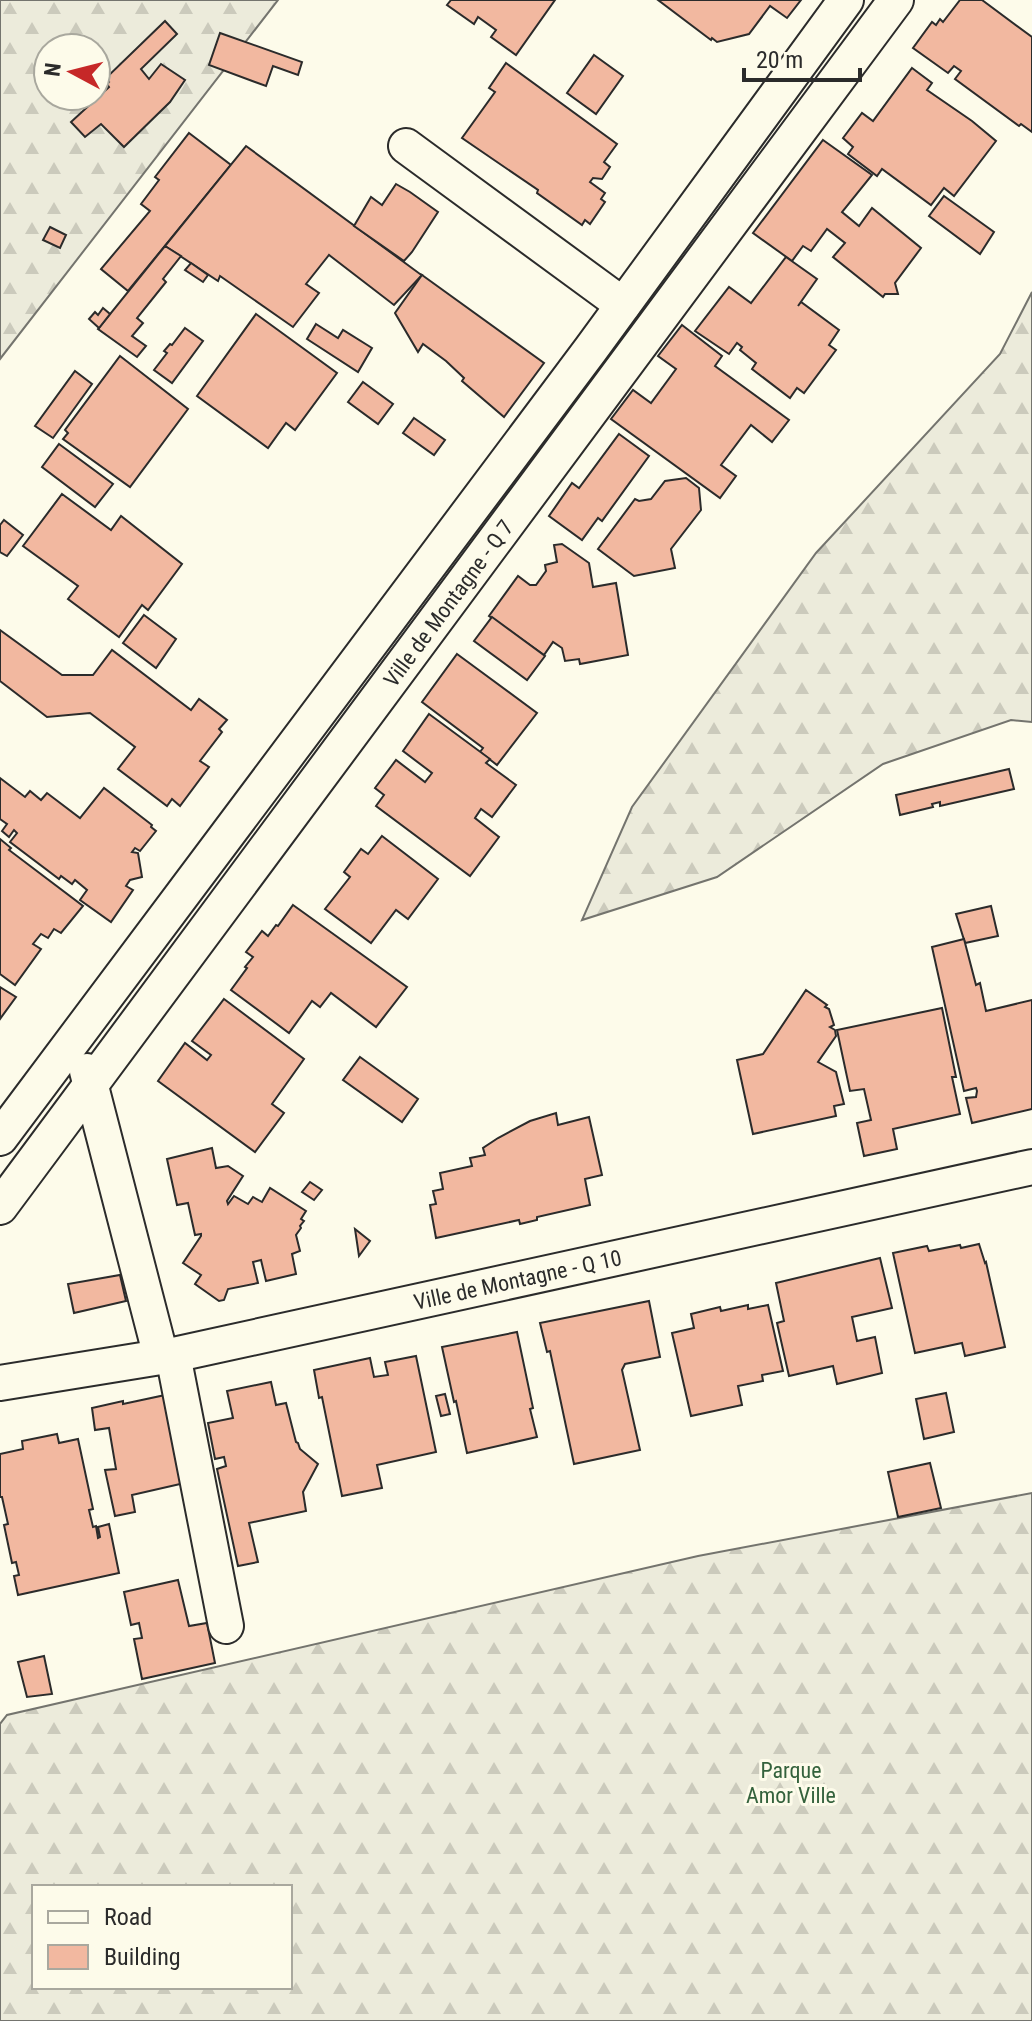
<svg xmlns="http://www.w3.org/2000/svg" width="1032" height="2021" viewBox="0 0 1032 2021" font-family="'Roboto Condensed',sans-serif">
<defs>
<pattern id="forest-firs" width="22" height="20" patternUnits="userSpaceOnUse" patternTransform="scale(2)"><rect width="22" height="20" fill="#ecebdb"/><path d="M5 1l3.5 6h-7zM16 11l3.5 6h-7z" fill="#cbcabc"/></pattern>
</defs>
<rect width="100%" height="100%" fill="#fdfbea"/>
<!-- forest -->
<g fill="url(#forest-firs)" stroke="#74746e" stroke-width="2" fill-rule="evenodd">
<path d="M0 0H278L0 359ZM48 48H96V96H48Z"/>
<polygon points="1032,292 1032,722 1011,720 883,764 717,877 582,920 632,807 816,553 1000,354"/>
<path d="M1032 1493V2021H0V1724L7 1715 698 1556ZM290 1887V1987H34V1887Z"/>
</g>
<!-- building -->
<g fill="#f2b8a0" stroke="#2b2b2b" stroke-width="2">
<polygon points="451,0 555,0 516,55 491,37 496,30 478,17 474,24 447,5"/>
<polygon points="658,0 801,0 787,18 770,6 749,34 717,42 712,38 711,40"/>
<polygon points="960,0 982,0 1032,37 1032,132 1021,124 1019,126 955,79 961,71 954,66 948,73 913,48 932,22 936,25 940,19 943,22"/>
<polygon points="165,21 177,34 141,69 149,79 161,64 185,80 170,102 124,147 101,124 85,137 71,122 109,87 107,84 109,82 106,78"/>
<polygon points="220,33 302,62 298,75 273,66 266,86 209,65"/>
<polygon points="594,55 623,76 596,114 567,93"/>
<polygon points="506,63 617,144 604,162 610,167 602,179 593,178 590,182 605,193 601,199 605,202 590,224 585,220 582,225 537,193 538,190 462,138 495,92 489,88"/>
<polygon points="912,68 932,83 927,90 972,121 996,141 954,196 944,188 931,205 882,169 877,176 848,154 853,147 843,138 862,113 873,121"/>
<polygon points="189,133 231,165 128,291 101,269 150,211 141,204 159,180 155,177"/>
<polygon points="823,140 872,175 842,212 859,226 872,208 921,248 895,283 898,294 885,294 883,297 833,257 845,243 827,229 811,251 803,246 792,261 753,233"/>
<polygon points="246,146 420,274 422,275 394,305 329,255 306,284 319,293 293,327 220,276 218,281 165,246"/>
<polygon points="396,184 410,192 438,212 412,252 404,261 354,226 371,197 382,205"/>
<polygon points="944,196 994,232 980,254 929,216"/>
<polygon points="50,227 66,235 60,248 43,240"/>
<polygon points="165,246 181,256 163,279 166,282 137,318 143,323 132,336 146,346 137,357 98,329"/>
<polygon points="786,257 817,279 798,306 801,302 839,330 829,345 836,350 804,393 797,388 790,398 752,369 756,363 740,350 742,347 737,343 729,354 695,331 729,287 751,303"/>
<polygon points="191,263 208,275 203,282 185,270"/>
<polygon points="422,275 544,363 504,417 462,381 464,378 446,361 423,344 418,352 395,313"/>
<polygon points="103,308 110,314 99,328 89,319 95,312 98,315"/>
<polygon points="256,314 337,373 295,430 286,423 268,448 197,396"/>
<polygon points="316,324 338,338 343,330 372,348 358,372 307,339"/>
<polygon points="682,325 722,356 715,366 789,420 772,442 751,425 721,465 736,476 720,498 611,419 633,390 651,403 676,369 658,356"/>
<polygon points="185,328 203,341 172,383 154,370 167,353 164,351 170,344 172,345"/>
<polygon points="120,356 188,409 130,487 63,439 68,433 65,430"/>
<polygon points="75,371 92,384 53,438 35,426"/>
<polygon points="363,382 393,404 378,424 348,402"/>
<polygon points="414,418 445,440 434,455 403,433"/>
<polygon points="619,434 649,456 602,521 598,518 582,540 549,516 572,483 579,488"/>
<polygon points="59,444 113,484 95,507 42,467"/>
<polygon points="686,478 699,488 701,510 671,549 675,568 634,576 598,549 635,499 639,501 651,499 665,481"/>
<polygon points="62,494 111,530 121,516 182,564 148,610 142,605 119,637 68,599 78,586 23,546"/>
<polygon points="4,520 23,535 7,556 0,552 0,525"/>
<polygon points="562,544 589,563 593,587 616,583 628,655 580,664 579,659 565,661 562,648 553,642 544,655 489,616 518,576 530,585 536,585 546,571 545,565 557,562 554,545"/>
<polygon points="144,615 176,639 156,668 123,643"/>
<polygon points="492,617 545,656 527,680 474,641"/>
<polygon points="0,630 62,675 93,675 112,650 191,710 199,699 227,720 219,729 222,732 200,761 209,767 180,806 172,799 167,806 118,769 135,747 90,713 47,717 0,681"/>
<polygon points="457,654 537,713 497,765 480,752 483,748 422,702"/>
<polygon points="429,714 490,759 486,763 516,785 492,817 481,809 475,818 499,837 470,876 376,806 384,795 375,788 396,760 425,782 432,773 403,751"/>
<polygon points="1009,769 1014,789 940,806 940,802 932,804 933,807 900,815 896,795"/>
<polygon points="0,778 25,797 30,791 41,800 47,793 80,818 104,788 152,825 151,827 156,831 140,851 135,848 132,852 138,853 142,877 130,880 126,886 133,890 111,922 80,900 87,890 75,880 72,884 61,876 59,879 10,842 17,833 14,830 9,837 2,831 7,824 0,819"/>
<polygon points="382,836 438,879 408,919 396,910 371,943 325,909 350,877 344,872 361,849 368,854"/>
<polygon points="0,839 11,848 9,850 83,906 61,933 54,929 48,938 41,934 33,944 41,949 15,985 0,974"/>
<polygon points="293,905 407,987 376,1027 331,993 320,1007 312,1001 289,1033 231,990 247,968 245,967 253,957 246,952 262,931 268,936 276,925 278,926"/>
<polygon points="991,906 998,936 965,943 956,914"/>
<polygon points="964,939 976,985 980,983 986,1011 1032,1000 1032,1109 972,1123 966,1098 976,1097 977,1091 976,1088 964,1091 932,947"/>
<polygon points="0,987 16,997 0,1019"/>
<polygon points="806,990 827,1005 825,1007 829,1009 834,1025 830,1027 835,1030 836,1036 818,1062 836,1072 844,1104 834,1106 836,1116 753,1134 737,1060 763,1054"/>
<polygon points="224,999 304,1059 272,1104 284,1113 255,1152 158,1081 185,1043 207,1060 211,1055 192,1041"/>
<polygon points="942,1008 956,1077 952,1077 960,1114 893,1129 897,1149 864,1156 857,1123 871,1120 864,1089 850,1091 837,1030"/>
<polygon points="360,1057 418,1099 402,1122 343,1080"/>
<polygon points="556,1113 558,1125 589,1117 602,1175 585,1179 590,1205 537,1217 537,1220 520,1224 519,1220 436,1238 430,1205 436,1204 433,1191 443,1189 440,1173 472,1166 470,1158 485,1155 483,1148 498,1138 530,1121"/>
<polygon points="212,1148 216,1168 228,1166 243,1176 227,1201 228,1204 234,1196 248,1204 253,1197 262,1202 270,1188 306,1211 301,1219 304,1221 300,1226 301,1228 296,1235 300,1251 292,1254 296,1274 266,1281 261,1260 253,1262 258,1283 228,1289 224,1300 219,1301 195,1284 201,1275 183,1263 201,1236 201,1234 195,1235 188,1203 177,1205 167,1159"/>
<polygon points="310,1182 322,1190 314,1200 302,1192"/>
<polygon points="355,1229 370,1241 359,1256"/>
<polygon points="979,1244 985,1263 986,1262 1005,1347 965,1356 962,1343 915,1353 893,1253 927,1246 929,1251 960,1245 961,1248"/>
<polygon points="880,1258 892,1308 852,1317 857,1341 875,1337 882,1373 837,1384 833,1366 789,1376 777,1323 784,1321 776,1283"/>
<polygon points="120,1275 126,1301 74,1313 68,1284"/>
<polygon points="649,1301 660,1357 625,1364 622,1370 640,1450 574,1464 550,1351 547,1352 540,1323"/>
<polygon points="748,1305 748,1309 768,1305 783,1371 762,1375 763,1381 738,1386 742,1405 691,1416 672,1333 694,1328 691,1314 720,1307 721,1311"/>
<polygon points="517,1332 533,1408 530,1409 537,1437 467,1453 456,1401 454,1402 442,1347"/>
<polygon points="416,1356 436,1452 377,1465 382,1488 342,1496 322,1397 319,1398 314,1370 370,1358 374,1377 388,1375 385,1362"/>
<polygon points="271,1382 276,1405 286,1403 296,1442 298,1443 300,1449 318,1464 303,1492 306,1511 249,1523 258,1562 238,1566 217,1469 226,1466 224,1457 215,1459 208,1423 233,1418 227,1391"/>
<polygon points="946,1393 954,1432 924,1439 916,1399"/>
<polygon points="170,1394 202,1479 132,1495 135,1512 115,1516 105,1470 116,1469 109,1428 95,1430 92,1408 123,1401 123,1404"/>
<polygon points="445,1394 450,1414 441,1416 436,1396"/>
<polygon points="57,1434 59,1443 78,1439 93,1509 89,1510 93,1527 96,1526 98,1538 100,1537 98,1527 109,1524 119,1573 18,1595 14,1576 19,1575 16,1562 12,1563 4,1525 8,1524 2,1497 0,1497 0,1454 23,1449 22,1441"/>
<polygon points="930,1463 941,1508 898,1517 888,1472"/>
<polygon points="178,1580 189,1626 207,1623 215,1663 142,1679 134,1639 142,1638 139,1623 131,1625 124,1592"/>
<polygon points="44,1656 52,1694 27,1697 18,1662"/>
</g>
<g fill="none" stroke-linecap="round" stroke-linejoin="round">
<!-- minor casing -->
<g stroke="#2b2b2b" stroke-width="38">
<g id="minor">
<polyline points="406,146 623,305"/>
<polyline points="87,1071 161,1357"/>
<polyline points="0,1138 591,349 846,0"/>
<path id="s1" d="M0 1207 896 0"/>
<polyline points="173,1355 226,1626"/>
<path id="s2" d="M0 1383 173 1355 1032 1167"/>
</g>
</g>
<!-- minor -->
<use href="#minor" stroke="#fdfbea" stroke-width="34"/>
</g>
<g text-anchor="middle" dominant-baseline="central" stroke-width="6" stroke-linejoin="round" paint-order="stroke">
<!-- street labels -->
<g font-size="22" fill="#2b2b2b" stroke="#fdfbea">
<text stroke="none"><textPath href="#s1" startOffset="752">Ville de Montagne - Q 7</textPath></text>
<text stroke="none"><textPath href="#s2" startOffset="528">Ville de Montagne - Q 10</textPath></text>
</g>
<!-- park labels -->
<g font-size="22" fill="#34623c" stroke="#fdfbea">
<text x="791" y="1770">Parque<tspan x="791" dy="25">Amor Ville</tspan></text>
</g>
</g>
<!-- legend -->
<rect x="32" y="1885" width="260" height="104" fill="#fdfbea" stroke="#a9a89e" stroke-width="2"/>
<rect x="48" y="1911" width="40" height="12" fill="#fdfbea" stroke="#a9a89e" stroke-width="2"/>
<text x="104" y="1925" font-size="24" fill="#2b2b2b">Road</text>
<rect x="48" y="1945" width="40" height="24" fill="#f2b8a0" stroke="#a9a89e" stroke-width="2"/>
<text x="104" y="1965" font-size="24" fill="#2b2b2b">Building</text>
<!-- north arrow -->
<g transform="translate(72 72) rotate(277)"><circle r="38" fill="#fdfbea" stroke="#a9a89e" stroke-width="2"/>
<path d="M0-6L14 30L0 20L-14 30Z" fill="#c62828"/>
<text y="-12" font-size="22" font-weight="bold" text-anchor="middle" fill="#2b2b2b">N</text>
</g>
<!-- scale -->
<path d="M744 68v12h116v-12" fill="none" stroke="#2b2b2b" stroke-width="4"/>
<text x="756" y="68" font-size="24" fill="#2b2b2b" stroke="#fdfbea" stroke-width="6" paint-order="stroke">20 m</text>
</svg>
